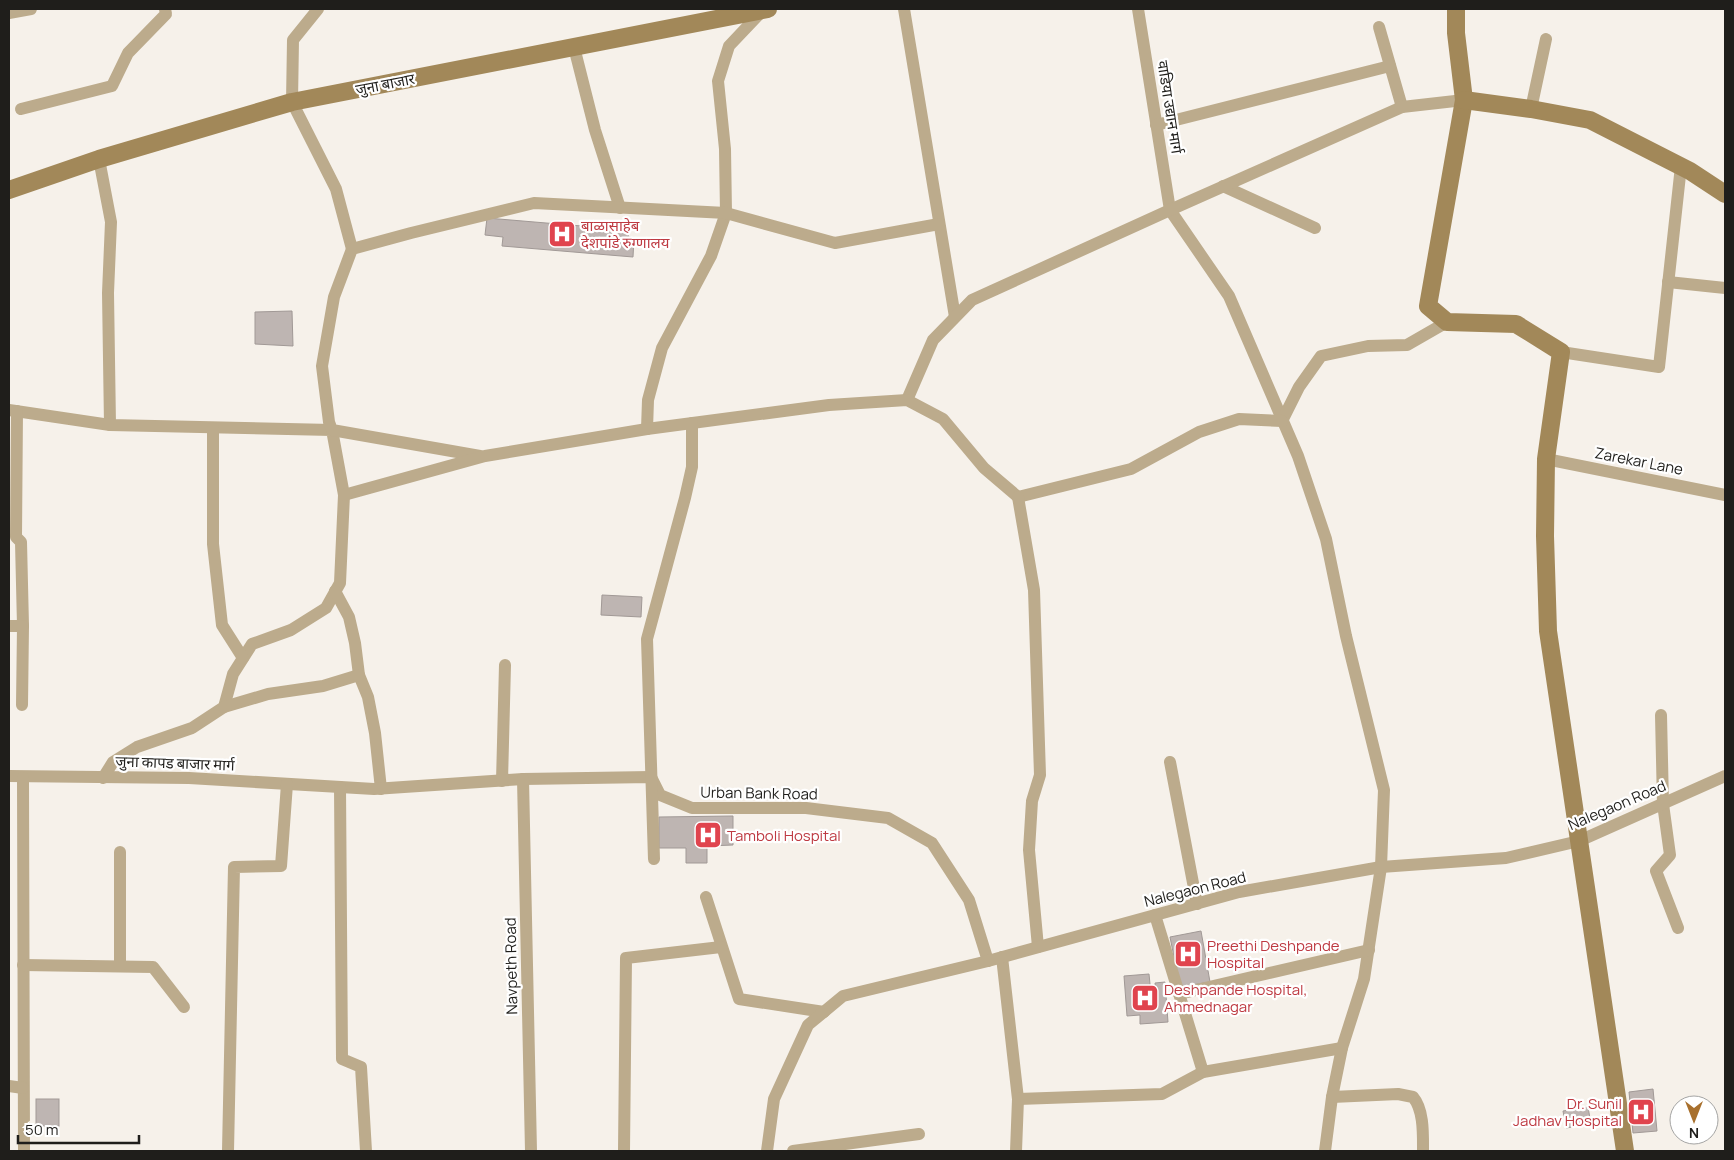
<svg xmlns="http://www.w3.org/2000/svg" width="1734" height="1160" viewBox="0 0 1734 1160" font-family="Manrope,'Noto Sans Devanagari',sans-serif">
<rect width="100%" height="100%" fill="#f6f1ea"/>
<!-- building -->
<g fill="#beb5b2" stroke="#a19996">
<polygon points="487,218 629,230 628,237 634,238 633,257 502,246 503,237 485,235"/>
<polygon points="292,311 293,346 255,344 255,312"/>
<polygon points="602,595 642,597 641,617 601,615"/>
<polygon points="733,816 733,845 707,846 707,863 686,863 686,848 659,848 659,817"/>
<polygon points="1201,931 1210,982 1180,987 1170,937"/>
<polygon points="1149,974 1151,994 1156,994 1155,983 1165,982 1168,1022 1140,1024 1140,1015 1127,1016 1124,976"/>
<polygon points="1653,1089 1657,1131 1633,1133 1629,1092"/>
<rect x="36" y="1099" width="23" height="27"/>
<polygon points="1588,1107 1591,1124 1566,1128 1563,1111"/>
</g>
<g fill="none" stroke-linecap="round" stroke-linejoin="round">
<!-- street -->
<g stroke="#bcab8c" stroke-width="12">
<polyline points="318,9 293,40 292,102 336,189 352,249"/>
<polyline points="904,9 955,317"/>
<polyline points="1138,9 1170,210 1229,296 1298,456 1326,539 1346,636 1384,790 1381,867 1364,979 1342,1048 1332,1097 1325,1151"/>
<polyline points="9,13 31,9"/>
<polyline points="1379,27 1402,107"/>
<polyline points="574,47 595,130 620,208"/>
<polyline points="21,109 112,86 128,53 166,14 165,9"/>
<polyline points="1531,109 1546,39"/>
<polyline points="1156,125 1390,66"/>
<polyline points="99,159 111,222 108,293 110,425"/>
<polyline points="1223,186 1315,228"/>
<polyline points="1668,282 1725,288"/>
<polyline points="1561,352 1659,367 1681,166"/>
<polyline points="907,400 933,340 972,300 1170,210 1402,107 1464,100"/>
<polyline points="9,410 110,425 332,430 344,495 340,583 326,608 291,630 252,644 233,674 224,707 192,728 137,747 113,762 103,778"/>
<polyline points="1282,421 1299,387 1321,356 1368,346 1407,345 1447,322"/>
<polyline points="213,428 213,544 222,625 243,658"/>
<polyline points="647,429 648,400 662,348 711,256 726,213 725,149 718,81 729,46 763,10"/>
<polyline points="480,456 332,430 329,422 322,366 334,297 352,249 411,233 534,203 726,213 835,243 939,224"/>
<polyline points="1546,459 1725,495"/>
<polyline points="344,495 485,456 647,429 829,405 907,400 943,419 984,468 1018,497 1131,469 1199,432 1239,419 1282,421"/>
<polyline points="1018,497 1034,590 1040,775 1032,801 1029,850 1038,947"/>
<polyline points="335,591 349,617 355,643 359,675 368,697 375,733 381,789"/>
<polyline points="9,626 23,626 21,542 16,537 17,411"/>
<polyline points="22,705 23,626"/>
<polyline points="224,707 268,694 323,686 359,675"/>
<polyline points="1661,715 1663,804 1670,855 1656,871 1678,928"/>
<polyline points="1170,762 1197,904"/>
<polyline points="9,776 189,778 374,789 523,779 651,777 660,795 692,808 806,808 888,818 932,843 969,900 988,961"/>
<polyline points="23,778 24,1151"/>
<polyline points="523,779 531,1151"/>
<polyline points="502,781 505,665"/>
<polyline points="340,787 342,1059 361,1067 366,1151"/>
<polyline points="654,859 647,639 685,498 692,467 692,423"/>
<polyline points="706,897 739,999 824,1012"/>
<polyline points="1155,915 1203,1072"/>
<polyline points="1002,957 1018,1099 1016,1151"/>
<polyline points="23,965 153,967 184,1007"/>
<polyline points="120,966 120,852"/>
<polyline points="1179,994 1369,950"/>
<polyline points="9,1086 23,1088"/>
<path d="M1332 1097 1398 1094 1413 1097C1424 1110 1423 1134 1423 1151"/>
<polyline points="1018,1099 1162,1094 1203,1072 1342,1048"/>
<polyline points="228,1151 234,867 281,866 287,784"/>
<polyline points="624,1151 626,958 721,947"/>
<polyline points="767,1151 774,1099 808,1025 843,996 988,961 1239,892 1381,867 1506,858 1579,841 1725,776"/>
<polyline points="793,1151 919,1134"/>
</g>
<!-- secondary -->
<g stroke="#a28859" stroke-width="18">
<polyline points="1456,9 1456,33 1464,100 1428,306 1447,322 1516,324 1561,352 1546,459 1545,536 1548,631 1625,1151"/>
<polyline points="1464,100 1531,109 1590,120 1690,171 1725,194"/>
<polyline points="9,190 99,159 292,102 768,9"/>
</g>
</g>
<!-- icons -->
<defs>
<g id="hospital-square" transform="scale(1.4375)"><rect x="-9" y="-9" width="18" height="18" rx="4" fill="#e0444e" stroke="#fff"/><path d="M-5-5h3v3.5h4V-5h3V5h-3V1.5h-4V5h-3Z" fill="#fff"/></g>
</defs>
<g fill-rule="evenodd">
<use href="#hospital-square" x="562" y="234"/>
<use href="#hospital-square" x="708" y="835"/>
<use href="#hospital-square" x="1188" y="954"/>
<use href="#hospital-square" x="1145" y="998"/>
<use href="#hospital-square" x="1641" y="1112"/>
</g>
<g text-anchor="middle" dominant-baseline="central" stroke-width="4.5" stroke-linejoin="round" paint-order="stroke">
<!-- street labels -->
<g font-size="15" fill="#1f1e1b" stroke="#fff">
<text transform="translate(385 84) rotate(-11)">जुना बाजार</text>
<text transform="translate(1170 107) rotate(81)">वाडिया उद्यान मार्ग</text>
<text transform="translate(1639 461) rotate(11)">Zarekar Lane</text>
<text transform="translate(175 763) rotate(2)">जुना कापड बाजार मार्ग</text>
<text transform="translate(759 793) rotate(1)">Urban Bank Road</text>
<text transform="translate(1617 805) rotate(-23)">Nalegaon Road</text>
<text transform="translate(1195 889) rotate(-14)">Nalegaon Road</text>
<text transform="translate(511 966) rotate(-91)">Navpeth Road</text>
</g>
<!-- health labels -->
<g font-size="15" fill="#be3a42" stroke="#fff" text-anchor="start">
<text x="581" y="225">बाळासाहेब<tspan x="581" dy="17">देशपांडे रुग्णालय</tspan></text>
<text x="727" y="835">Tamboli Hospital</text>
<text x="1207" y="945">Preethi Deshpande<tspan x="1207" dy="17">Hospital</tspan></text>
<text x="1164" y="989">Deshpande Hospital,<tspan x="1164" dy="17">Ahmednagar</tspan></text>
<text x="1622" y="1103" text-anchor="end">Dr. Sunil<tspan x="1622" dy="17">Jadhav Hospital</tspan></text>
</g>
</g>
<!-- border -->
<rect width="1734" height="1160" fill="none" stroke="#1f1e1b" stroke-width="20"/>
<!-- north arrow -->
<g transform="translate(1694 1120) rotate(180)"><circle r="24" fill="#ffffff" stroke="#a5a5a4"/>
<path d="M0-4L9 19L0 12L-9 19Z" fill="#a8702d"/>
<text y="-8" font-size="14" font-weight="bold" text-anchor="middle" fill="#1f1e1b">N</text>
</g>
<!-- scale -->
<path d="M18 1135v8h121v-8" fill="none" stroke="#1f1e1b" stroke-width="2.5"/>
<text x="25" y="1135" font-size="15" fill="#1f1e1b" stroke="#ffffff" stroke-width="4" paint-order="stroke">50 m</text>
</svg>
